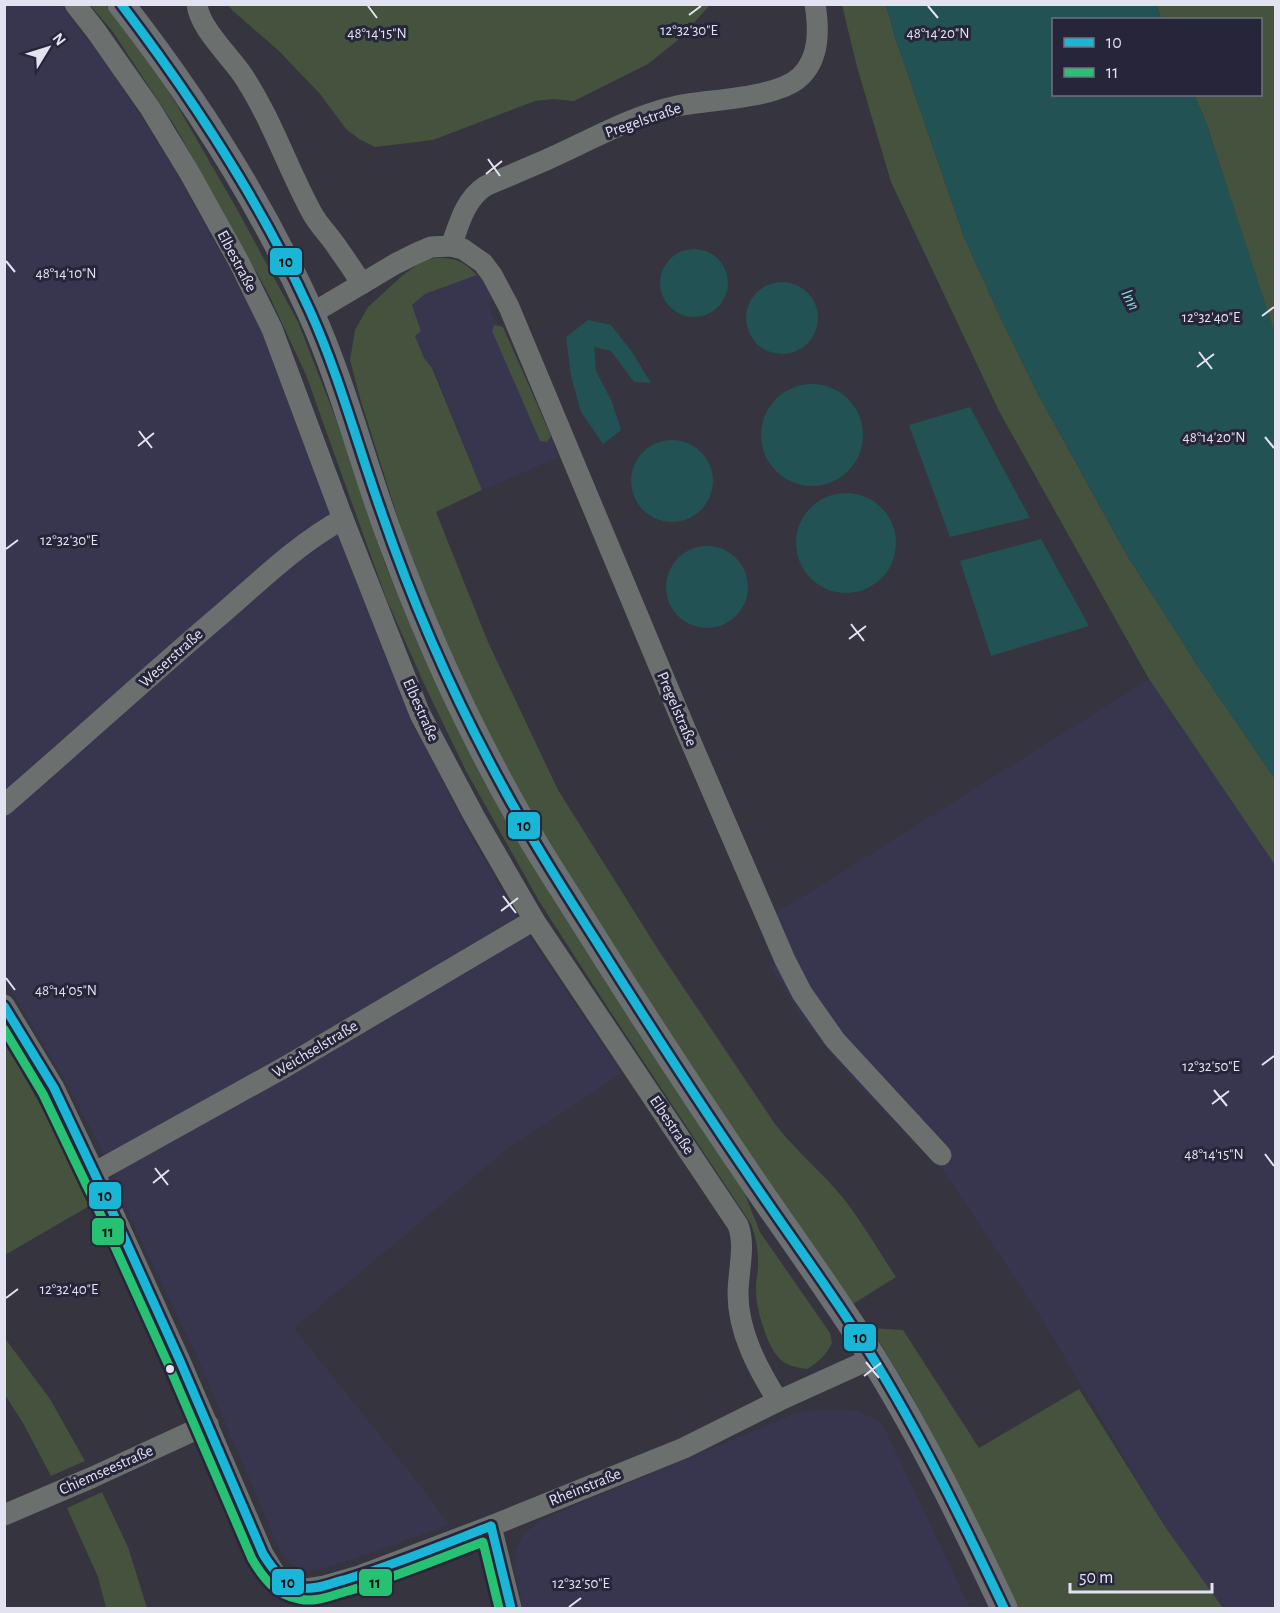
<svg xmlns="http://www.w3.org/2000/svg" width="1280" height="1613" viewBox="0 0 1280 1613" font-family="'Alegreya Sans',sans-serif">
<rect width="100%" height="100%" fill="#35343f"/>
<!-- built -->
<g fill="#38364f">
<polygon points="5,5 61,5 108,66 160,145 260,323 419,734 463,822 523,927 622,1073 507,1149 294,1328 419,1484 449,1525 353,1559 320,1569 306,1571 299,1569 288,1561 278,1546 196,1354 135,1228 110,1166 69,1087 5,980"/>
<polygon points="477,275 485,281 494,298 488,304 491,313 497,323 503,327 551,436 559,457 482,490 433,368 424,358 415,336 421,330 412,305 425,294"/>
<polygon points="1149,679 1275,865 1275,1608 1223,1608 1166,1528 1042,1319 943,1170 850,1076 802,1018 770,966 794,953 774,913 796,901"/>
<polygon points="822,1409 858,1411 882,1423 970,1608 523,1608 515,1571 516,1550 523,1535 540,1520 792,1415"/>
</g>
<!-- green -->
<g fill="#44523e">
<path d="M90 5H106L151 65 177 105 238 211 298 322 336 419 385 564 416 639 464 742 743 1189 760 1232 830 1333 832 1343C826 1355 819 1362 807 1369 797 1368 784 1365 778 1357 766 1343 755 1306 756 1287 756 1278 759 1269 758 1260 758 1247 755 1235 751 1224L610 1011 539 901 466 771 425 686 386 598 306 375 268 293 176 128 113 32Z"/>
<polygon points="228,5 710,5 678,40 648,64 574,101 553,99 535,101 433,140 375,147 359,139 346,129 320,94 278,50 233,11"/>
<polygon points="842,5 886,5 895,37 964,237 998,312 1039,396 1127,555 1201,671 1275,779 1275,865 1149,679 999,411 891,182 857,67"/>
<polygon points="1157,5 1275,5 1275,337 1207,125 1194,95 1260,94 1260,20 1161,19"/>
<path d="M435 258C456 258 462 260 477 275L425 294 412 305 421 331 415 336 424 358 432 368 482 490 436 512 488 642 558 790 659 951 775 1124C796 1151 823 1173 844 1199 863 1224 879 1251 896 1277L853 1304 712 1100 559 867 455 668 410 557 360 398 350 360 355 330 368 307 403 275 421 262Z"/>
<polygon points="494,325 503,327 551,436 547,442 540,441 492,331"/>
<path d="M4 1042C36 1095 65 1149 91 1205L5 1255Z"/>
<polygon points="871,1328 903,1330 979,1448 1079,1389 1166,1528 1223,1608 1016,1608 950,1468 909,1391"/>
<polygon points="4,1337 50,1399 85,1461 51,1476 23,1423 5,1395"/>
<polygon points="102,1492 128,1547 147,1608 106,1608 98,1577 67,1508"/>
</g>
<!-- water -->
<g fill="#225254">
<polygon points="886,5 1157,5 1161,19 1054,20 1054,94 1194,95 1207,125 1271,321 1276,337 1275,779 1201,671 1127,555 1039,396 998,312 964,237 895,37"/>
<circle cx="694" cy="283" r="34"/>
<circle cx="782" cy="318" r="36"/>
<polygon points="588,320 611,325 632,352 651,383 634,382 611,351 594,347 596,371 612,402 621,430 603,444 581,412 571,376 566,337"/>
<circle cx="812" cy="435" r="51"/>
<polygon points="970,407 1030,518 950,537 909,425"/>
<circle cx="672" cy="481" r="41"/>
<circle cx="846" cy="543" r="50"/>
<polygon points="1041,539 1089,626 991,656 960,561"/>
<circle cx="707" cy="587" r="41"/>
</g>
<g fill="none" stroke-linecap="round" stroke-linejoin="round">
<!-- minor -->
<g stroke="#6b706f" stroke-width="21">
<path d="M75 4 96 31 150 108 189 172 239 262 272 329 343 519 420 714 474 816 534 920 738 1225C746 1246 738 1271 738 1294 738 1332 758 1369 778 1401"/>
<path d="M197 4C199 28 231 57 244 77 272 120 288 169 312 213 319 226 331 237 339 250 347 261 355 273 362 284"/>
<path d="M451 246C459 225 464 201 484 187 490 183 498 181 504 178 518 172 532 166 546 160 589 141 631 116 677 106 709 99 776 99 800 77 820 58 819 29 815 4"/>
<polyline points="311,314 395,264 417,253 431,247 451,246 463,249 483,263 492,275 509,307 684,726 785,960 802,993 835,1040 941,1155"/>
<path d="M4 805C78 741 150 675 224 612 262 579 299 543 343 519"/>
<polyline points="4,1005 54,1088 108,1202 180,1361 263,1554 275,1574 289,1583 305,1589 324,1586 359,1576 491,1526 684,1448 778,1401 873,1358"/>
<polyline points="94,1173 285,1067 534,920"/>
<polyline points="4,1515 93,1477 208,1424"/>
<polyline points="491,1526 511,1608"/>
</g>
<!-- major -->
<path stroke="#6c7072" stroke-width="27" d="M121 4C195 99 260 201 310 311 343 384 362 462 390 537 426 635 470 731 522 822 541 856 564 890 585 924 644 1018 704 1110 767 1202 802 1252 838 1303 871 1355 921 1435 964 1523 1004 1608"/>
<!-- bus-1 casing -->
<g stroke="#27253a" stroke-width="14">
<g id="bus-1">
<path d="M121 4C194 100 260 201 310 311 339 375 357 444 381 511 414 607 455 700 504 789 533 843 567 895 600 947 654 1033 709 1118 767 1202 802 1253 838 1302 871 1355 921 1436 963 1522 1004 1608"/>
<path d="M4 1006 54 1088 108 1202 180 1361 263 1554C273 1570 284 1585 304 1588 317 1590 331 1583 344 1580 394 1565 442 1545 491 1526"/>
<polyline points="491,1526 511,1608"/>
</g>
</g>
<!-- bus-2 casing -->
<g stroke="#27253a" stroke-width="14">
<path id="bus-2" d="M4 1029 43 1094 97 1207 169 1366 252 1559C263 1578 276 1595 299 1599 316 1603 332 1595 348 1591 394 1578 438 1559 483 1542L499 1608"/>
</g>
<!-- bus-1 -->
<use href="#bus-1" stroke="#1ab6d8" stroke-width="9"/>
<!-- bus-2 -->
<use href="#bus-2" stroke="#26c172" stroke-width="9"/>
</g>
<!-- ticks -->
<path fill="none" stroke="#e3e2f0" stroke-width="2" d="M368 6 377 18M928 6 938 18M689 15 701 6M488 159 500 176M486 174 502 161M6 261 15 272M1262 316 1274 307M1199 352 1212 369M1197 367 1214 354M139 431 152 448M1265 437 1274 448M138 446 154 433M6 549 18 540M851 624 864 641M849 639 866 626M503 896 516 913M501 911 518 898M6 978 15 990M1262 1065 1274 1056M1214 1090 1227 1106M1212 1104 1229 1091M1265 1154 1274 1166M155 1168 168 1185M153 1183 169 1170M6 1298 18 1289M866 1362 879 1378M864 1376 881 1363M569 1607 581 1598"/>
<!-- markers -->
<circle fill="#e3e2f0" stroke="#27253a" stroke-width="2" cx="170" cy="1369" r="5"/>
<g text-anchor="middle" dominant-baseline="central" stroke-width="6" stroke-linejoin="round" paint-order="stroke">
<!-- street labels -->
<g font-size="16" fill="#e3e2f0" stroke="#27253a">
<text transform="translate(643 120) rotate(-19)">Pregelstraße</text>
<text transform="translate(237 261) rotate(62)">Elbestraße</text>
<text transform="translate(171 658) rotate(-42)">Weserstraße</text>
<text transform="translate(677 709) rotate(67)">Pregelstraße</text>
<text transform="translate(421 710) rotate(66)">Elbestraße</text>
<text transform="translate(315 1049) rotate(-31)">Weichselstraße</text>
<text transform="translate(672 1125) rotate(56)">Elbestraße</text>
<text transform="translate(106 1470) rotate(-24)">Chiemseestraße</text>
<text transform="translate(585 1487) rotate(-22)">Rheinstraße</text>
</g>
<!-- water labels -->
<g font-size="18" font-style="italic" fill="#81dadd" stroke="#27253a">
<text transform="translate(1130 300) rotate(63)">Inn</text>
</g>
</g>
<g font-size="15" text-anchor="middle" fill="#e3e2f0" stroke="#27253a" stroke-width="6" stroke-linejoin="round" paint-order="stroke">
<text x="689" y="35">12°32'30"E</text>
<text x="938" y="38">48°14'20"N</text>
<text x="377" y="38">48°14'15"N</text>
<text x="66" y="278">48°14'10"N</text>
<text x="1211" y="322">12°32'40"E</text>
<text x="1214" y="442">48°14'20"N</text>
<text x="69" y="545">12°32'30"E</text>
<text x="66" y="995">48°14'05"N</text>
<text x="1211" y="1071">12°32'50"E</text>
<text x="1214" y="1159">48°14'15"N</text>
<text x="69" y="1294">12°32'40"E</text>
<text x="581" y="1588">12°32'50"E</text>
</g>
<g stroke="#27253a" stroke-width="2">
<rect x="269" y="247" width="34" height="29" rx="6" fill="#1ab6d8"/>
<rect x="507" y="811" width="34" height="29" rx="6" fill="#1ab6d8"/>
<rect x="88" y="1181" width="34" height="29" rx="6" fill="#1ab6d8"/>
<rect x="91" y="1217" width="34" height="29" rx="6" fill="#26c172"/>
<rect x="843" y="1323" width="34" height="29" rx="6" fill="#1ab6d8"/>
<rect x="271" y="1568" width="34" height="28" rx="6" fill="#1ab6d8"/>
<rect x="358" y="1568" width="35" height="29" rx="6" fill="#26c172"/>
</g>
<g font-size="16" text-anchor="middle" font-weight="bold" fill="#111">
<text x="286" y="267">10</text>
<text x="524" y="831">10</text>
<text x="105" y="1201">10</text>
<text x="108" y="1237">11</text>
<text x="860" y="1343">10</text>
<text x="288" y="1588">10</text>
<text x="375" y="1588">11</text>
</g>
<!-- border -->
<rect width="1280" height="1613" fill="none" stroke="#e3e2f0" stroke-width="12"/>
<!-- legend -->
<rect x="1052" y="18" width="210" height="78" fill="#27253a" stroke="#727183" stroke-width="1.5"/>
<rect x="1064" y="38" width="30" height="9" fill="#1ab6d8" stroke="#727183" stroke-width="1.5"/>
<text x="1106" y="48" font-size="18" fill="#e3e2f0">10</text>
<rect x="1064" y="68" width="30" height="9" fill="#26c172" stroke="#727183" stroke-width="1.5"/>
<text x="1106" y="78" font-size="18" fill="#e3e2f0">11</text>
<!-- north arrow -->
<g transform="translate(48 48) rotate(52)" stroke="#27253a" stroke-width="4.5" paint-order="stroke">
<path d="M0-4.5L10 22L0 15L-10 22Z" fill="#e3e2f0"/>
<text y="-9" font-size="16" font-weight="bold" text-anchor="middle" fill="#e3e2f0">N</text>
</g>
<!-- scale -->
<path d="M1070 1583v9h142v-9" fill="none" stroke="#e3e2f0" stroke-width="3"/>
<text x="1079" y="1583" font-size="18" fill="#e3e2f0" stroke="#27253a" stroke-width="4.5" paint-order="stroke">50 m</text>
</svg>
